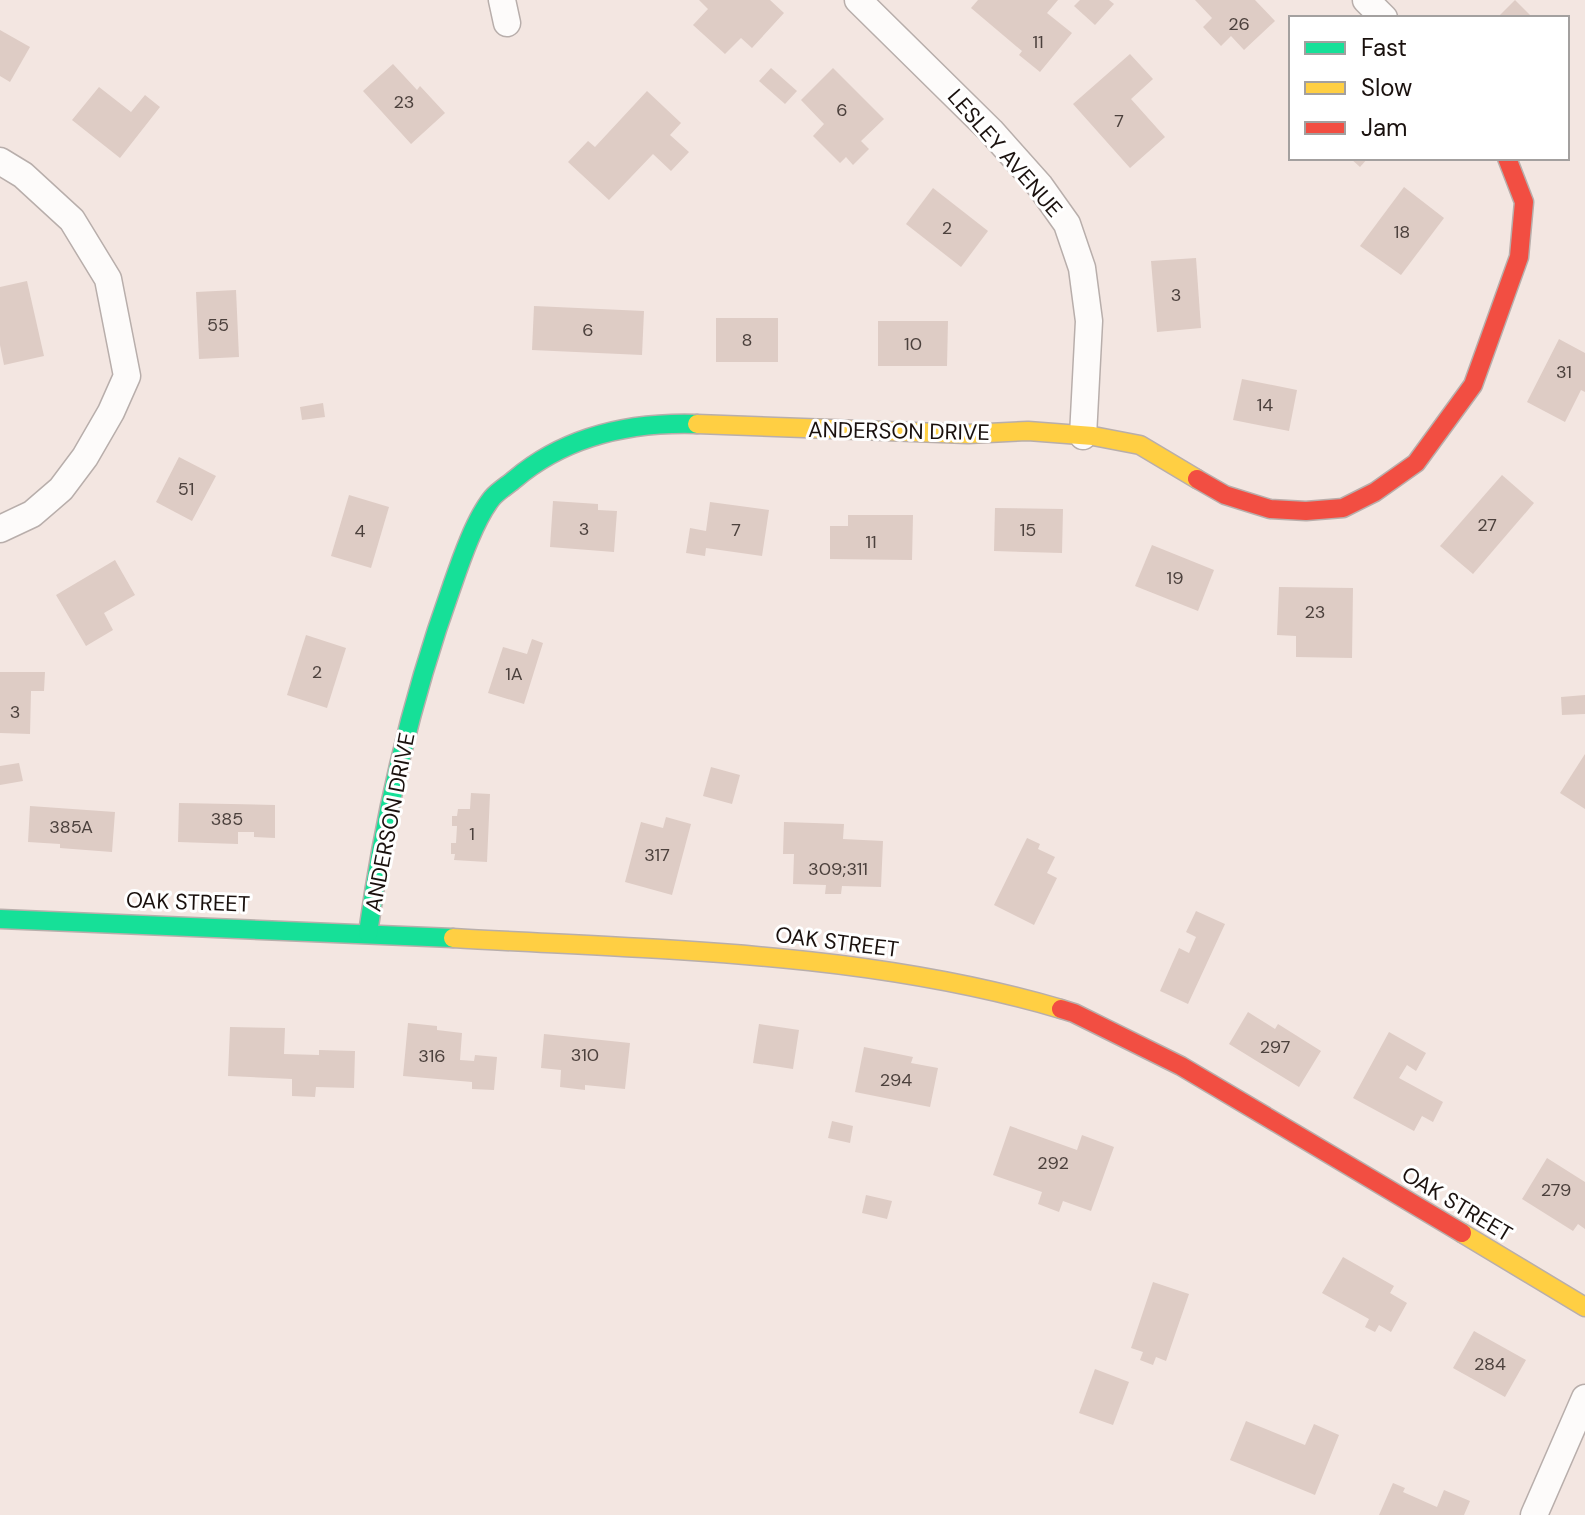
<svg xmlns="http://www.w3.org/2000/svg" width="1585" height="1515" viewBox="0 0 1585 1515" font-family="'DM Sans',sans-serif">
<rect width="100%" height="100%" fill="#f3e6e1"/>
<!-- building -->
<g fill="#deccc5">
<polygon points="699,0 770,0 784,13 752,48 741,38 725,54 693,25 708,9"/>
<polygon points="978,0 1058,0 1047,13 1072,33 1040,72 1019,55 1022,51 971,8"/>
<polygon points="1080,0 1109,0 1114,4 1095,25 1074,6"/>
<polygon points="1195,0 1255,0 1275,21 1244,50 1231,36 1221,46 1203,27 1212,18"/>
<polygon points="1515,0 1533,18 1497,18"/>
<polygon points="0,30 30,47 10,82 0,76"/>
<polygon points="1130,54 1153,79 1131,99 1165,137 1130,168 1073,104"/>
<polygon points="393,64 417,90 420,86 445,113 411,144 363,91"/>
<polygon points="771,68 797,91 785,104 759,81"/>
<polygon points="833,68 884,119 861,141 869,149 853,165 846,157 840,163 813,136 824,124 801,100"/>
<polygon points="99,87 131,112 145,95 160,107 120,158 72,120"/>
<polygon points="647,91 681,123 670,135 689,152 671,171 653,154 609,200 568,162 588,141 595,147"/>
<polygon points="1350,158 1368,158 1360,167"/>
<polygon points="1404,187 1444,218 1401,275 1360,246"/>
<polygon points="933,188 988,231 961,267 906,224"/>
<polygon points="1196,258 1201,328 1157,332 1151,261"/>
<polygon points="27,281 44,356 4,365 0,345 0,287"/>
<polygon points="236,290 239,357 199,359 196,292"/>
<polygon points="534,306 644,311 642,355 532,350"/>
<rect x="716" y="318" width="62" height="44"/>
<polygon points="878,321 948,321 947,366 878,366"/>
<polygon points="1559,339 1585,353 1585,392 1581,390 1565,422 1527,402"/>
<polygon points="1242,379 1297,390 1289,431 1233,420"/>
<polygon points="323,403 325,417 302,420 300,407"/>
<polygon points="179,457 216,476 192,521 156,502"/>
<polygon points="1502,475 1534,503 1473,574 1440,546"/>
<polygon points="349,495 389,507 371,568 331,556"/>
<polygon points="553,501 598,504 598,510 617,511 614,552 550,547"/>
<polygon points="710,502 769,510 762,556 706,548 705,556 686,553 690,528 706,531"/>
<polygon points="995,508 1063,509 1062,553 994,551"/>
<polygon points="848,515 913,515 912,560 830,559 830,526 848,526"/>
<polygon points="1152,545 1214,570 1198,611 1135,586"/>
<polygon points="115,560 135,595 104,613 113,630 86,646 56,595"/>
<polygon points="1279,587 1353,588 1352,658 1296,657 1296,636 1277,635"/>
<polygon points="306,635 346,648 327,708 287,695"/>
<polygon points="532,639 543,643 524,704 488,693 503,647 527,654"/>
<polygon points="0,672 45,672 44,691 31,691 30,734 0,733"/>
<polygon points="1585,695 1585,714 1562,715 1561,697"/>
<polygon points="1585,754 1585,809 1560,793"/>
<polygon points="19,763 23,781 0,785 0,766"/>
<polygon points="711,767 740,775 732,804 703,796"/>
<polygon points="471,793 490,794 487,862 454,860 455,854 451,854 451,843 456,843 457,826 452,826 452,816 457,816 458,809 470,809"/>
<polygon points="179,803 275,805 275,838 254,837 254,832 238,832 238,844 178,842"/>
<polygon points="30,806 115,812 112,852 60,848 60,844 28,842"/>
<polygon points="666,817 691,824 672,895 625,882 641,822 663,828"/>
<polygon points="784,822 844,824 843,839 883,841 881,887 842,886 841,894 825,894 826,885 793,884 794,854 783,854"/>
<polygon points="1027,838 1040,844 1038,849 1055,857 1047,873 1057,878 1034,925 994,905"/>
<polygon points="1196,911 1225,924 1188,1004 1160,991 1179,948 1189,953 1196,937 1186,932"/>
<polygon points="1248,1012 1275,1029 1278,1024 1321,1051 1299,1087 1229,1044"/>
<polygon points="408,1023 437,1026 437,1030 462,1033 460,1060 474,1061 475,1055 497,1057 494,1090 472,1089 472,1082 403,1076"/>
<polygon points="759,1024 799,1030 793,1069 753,1063"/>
<polygon points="230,1027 285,1028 284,1054 319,1055 319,1050 355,1051 354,1088 316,1087 315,1097 292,1096 292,1079 228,1076"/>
<polygon points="1389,1032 1426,1053 1416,1071 1407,1065 1399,1078 1443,1102 1433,1122 1422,1116 1414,1131 1353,1098"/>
<polygon points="544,1034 630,1043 625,1089 585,1085 585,1090 560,1087 561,1070 541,1068"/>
<polygon points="864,1047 913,1057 911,1063 938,1068 930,1107 855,1092"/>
<polygon points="832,1121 853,1126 850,1143 828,1138"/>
<polygon points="1010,1126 1077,1150 1082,1135 1114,1147 1091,1211 1063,1201 1059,1212 1038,1204 1042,1192 993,1175"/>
<polygon points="1547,1158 1585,1182 1585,1229 1578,1224 1573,1231 1522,1199"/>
<polygon points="866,1195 892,1201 887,1219 862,1213"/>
<polygon points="1343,1257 1394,1286 1390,1293 1407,1303 1391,1332 1379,1325 1375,1332 1365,1327 1369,1319 1322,1293"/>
<polygon points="1153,1282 1189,1294 1166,1361 1156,1357 1153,1365 1140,1360 1143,1352 1131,1348"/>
<polygon points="1474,1331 1526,1360 1505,1397 1453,1368"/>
<polygon points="1095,1369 1129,1382 1113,1425 1079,1413"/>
<polygon points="1246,1421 1305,1445 1314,1424 1339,1435 1315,1495 1230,1460"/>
<polygon points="1393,1483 1405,1488 1403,1492 1437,1507 1444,1490 1470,1501 1464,1515 1379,1515"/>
</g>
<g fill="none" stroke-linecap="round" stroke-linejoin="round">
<!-- street casing -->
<g stroke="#b8aeab" stroke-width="29">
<g id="street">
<polyline points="502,0 507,23"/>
<polyline points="858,0 991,131 1040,186 1067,224 1082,268 1089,321 1083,436"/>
<polyline points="1366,0 1384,18"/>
<polyline points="0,161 23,175 72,220 108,279 127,376 111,412 85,457 61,489 32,514 0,529"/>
<polyline points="1534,1515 1585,1398"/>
</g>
</g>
<!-- fast casing -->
<g stroke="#b8aeab" stroke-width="21">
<g id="fast">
<polyline points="0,919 453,938"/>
<path d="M368 933C384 816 412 697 452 586 461 560 475 519 492 498 498 491 508 485 515 479 566 436 632 422 697 424"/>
</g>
</g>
<!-- slow casing -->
<g stroke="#b8aeab" stroke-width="21">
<g id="slow">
<polyline points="697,424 968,434 1028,431 1093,436 1140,445 1197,479"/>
<path d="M453 938C656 950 864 951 1061 1009"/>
<polyline points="1462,1233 1585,1307"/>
</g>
</g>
<!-- jam casing -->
<g stroke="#b8aeab" stroke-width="21">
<g id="jam">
<polyline points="1197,479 1225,495 1270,509 1306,511 1343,508 1375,492 1416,463 1473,385 1519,257 1524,202 1507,158"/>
<polyline points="1061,1009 1074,1013 1181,1066 1462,1233"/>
</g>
</g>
<!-- street -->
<use href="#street" stroke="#fdfbfa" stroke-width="26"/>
<!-- fast -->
<use href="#fast" stroke="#16e098" stroke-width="18"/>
<!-- slow -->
<use href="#slow" stroke="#ffcf43" stroke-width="18"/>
<!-- jam -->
<use href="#jam" stroke="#f24e42" stroke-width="18"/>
</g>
<g text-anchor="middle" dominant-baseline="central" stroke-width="6" stroke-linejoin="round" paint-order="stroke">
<!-- number labels -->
<g font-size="18" fill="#4c413d">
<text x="1239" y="24">26</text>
<text x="1038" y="42">11</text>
<text x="404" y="102">23</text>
<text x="842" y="110">6</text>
<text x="1119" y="121">7</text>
<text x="947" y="228">2</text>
<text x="1402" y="232">18</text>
<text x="1176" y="295">3</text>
<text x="218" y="325">55</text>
<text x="588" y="330">6</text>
<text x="747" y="340">8</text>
<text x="913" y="344">10</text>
<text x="1564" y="372">31</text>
<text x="1265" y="405">14</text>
<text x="186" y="489">51</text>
<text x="1487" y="525">27</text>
<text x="584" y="529">3</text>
<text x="736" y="530">7</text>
<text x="1028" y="530">15</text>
<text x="360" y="531">4</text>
<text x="871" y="542">11</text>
<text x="1175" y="578">19</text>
<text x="1315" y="612">23</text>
<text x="317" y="672">2</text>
<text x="514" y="674">1A</text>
<text x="15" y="712">3</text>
<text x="227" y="819">385</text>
<text x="71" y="827">385A</text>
<text x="472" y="834">1</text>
<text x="657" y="855">317</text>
<text x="838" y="869">309;311</text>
<text x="1275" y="1047">297</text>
<text x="585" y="1055">310</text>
<text x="432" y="1056">316</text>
<text x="896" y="1080">294</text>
<text x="1053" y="1163">292</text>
<text x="1556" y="1190">279</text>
<text x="1490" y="1364">284</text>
</g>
<!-- street labels -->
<g font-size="22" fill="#1a110e" stroke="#fff">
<text transform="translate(1005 153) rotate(49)">LESLEY AVENUE</text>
<text transform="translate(899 431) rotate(1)">ANDERSON DRIVE</text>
<text transform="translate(390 822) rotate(-79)">ANDERSON DRIVE</text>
<text transform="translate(188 902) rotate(2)">OAK STREET</text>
<text transform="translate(837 942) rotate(7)">OAK STREET</text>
<text transform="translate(1457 1204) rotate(31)">OAK STREET</text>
</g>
</g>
<!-- legend -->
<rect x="1289" y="16" width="280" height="144" fill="#ffffff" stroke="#a3a09f" stroke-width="2"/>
<rect x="1305" y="42" width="40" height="12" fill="#16e098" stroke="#a3a09f" stroke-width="2"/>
<text x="1361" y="56" font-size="24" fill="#1a110e">Fast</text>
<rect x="1305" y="82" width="40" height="12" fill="#ffcf43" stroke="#a3a09f" stroke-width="2"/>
<text x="1361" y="96" font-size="24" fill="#1a110e">Slow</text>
<rect x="1305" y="122" width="40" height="12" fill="#f24e42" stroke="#a3a09f" stroke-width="2"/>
<text x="1361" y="136" font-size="24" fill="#1a110e">Jam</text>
</svg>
